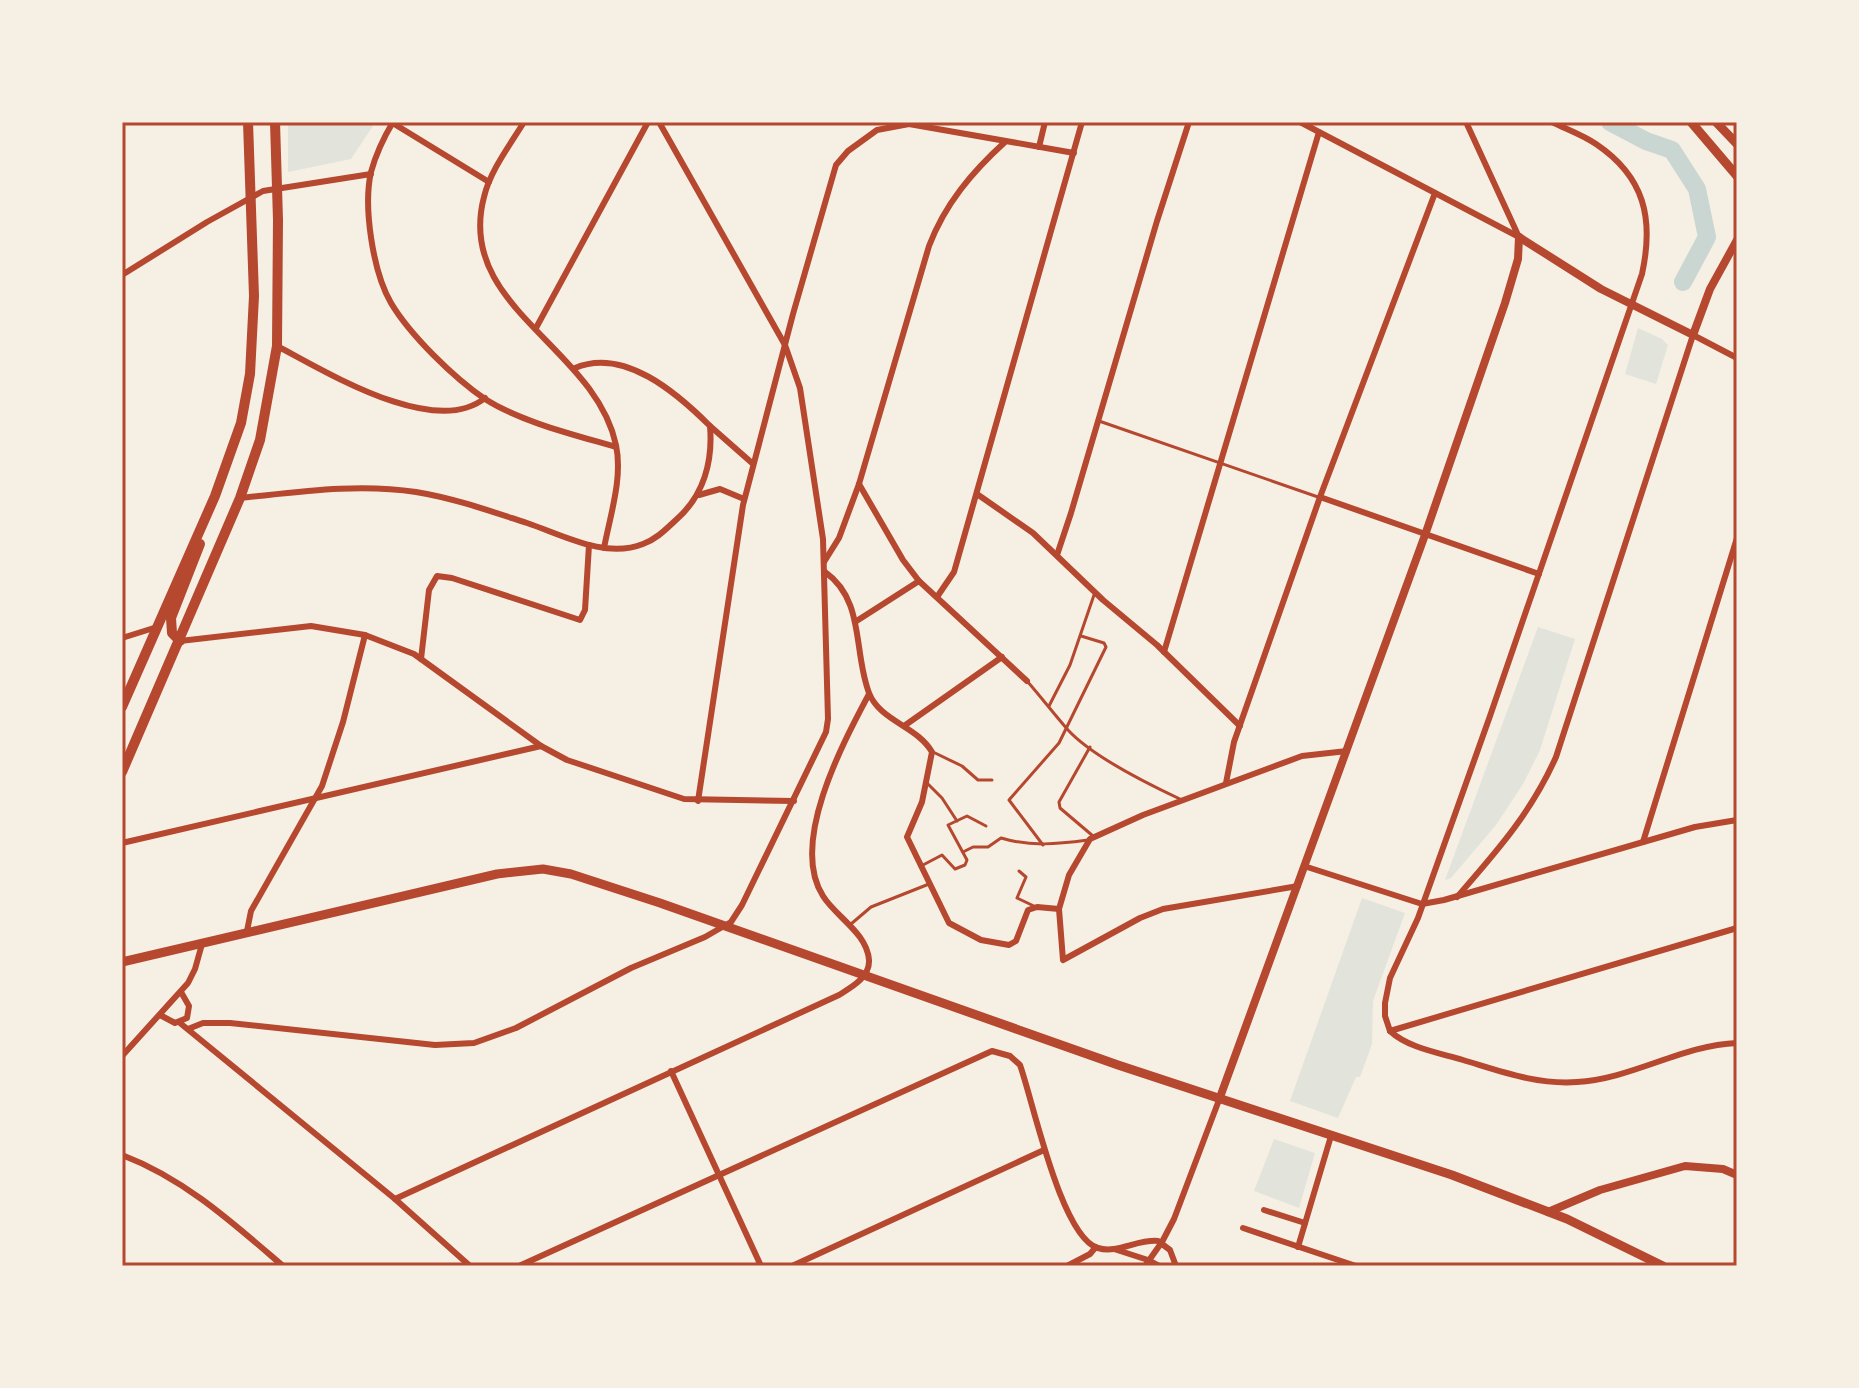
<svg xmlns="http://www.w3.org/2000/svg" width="1859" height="1388" viewBox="0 0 1859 1388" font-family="'Titillium Web',sans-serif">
<rect width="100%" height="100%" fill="#f6efe4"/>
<!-- green -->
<g fill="#e2e4dc">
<polygon points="288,122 366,122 373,126 351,159 288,172"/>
<polygon points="1638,328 1662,339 1668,345 1656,384 1625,374"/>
<polygon points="1538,627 1575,639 1540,750 1523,784 1496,825 1451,878 1445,880"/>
<polygon points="1362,898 1405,913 1373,1001 1372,1044 1360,1077 1356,1077 1338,1118 1290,1101"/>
<polygon points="1274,1139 1315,1153 1299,1208 1254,1191"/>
</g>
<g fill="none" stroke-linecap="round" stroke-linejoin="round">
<!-- river -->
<polyline stroke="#c9d6d2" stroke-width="18" points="1610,122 1646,141 1672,150 1697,189 1707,237 1683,282"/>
<!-- service -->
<g stroke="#b5482f" stroke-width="3">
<polyline points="1099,421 1318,497"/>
<path d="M1027 681C1041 697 1054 714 1068 730 1091 755 1148 784 1180 799"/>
<polyline points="1049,706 1070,665 1094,595"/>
<polyline points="1090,747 1059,802 1060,808 1093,836"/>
<polyline points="933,752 962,766 978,780 992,780"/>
<polyline points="927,783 942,798 957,821"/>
<polyline points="1043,845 1009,800 1059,743 1106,647 1104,643 1081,636"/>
<path d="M963 852 973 847H988L1001 838C1031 847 1058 844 1088 840"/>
<polyline points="923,865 942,855 955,869 965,865 967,860 948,825 967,816 986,826"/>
<polyline points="1019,871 1026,877 1017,898 1036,907"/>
<polyline points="851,924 871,907 929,884"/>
</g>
<!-- minor -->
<g stroke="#b5482f" stroke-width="6">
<polyline points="391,122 489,182"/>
<path d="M393 122C384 137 376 154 371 172 363 207 373 272 391 303 410 335 454 378 485 399 521 422 575 435 616 447"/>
<path d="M524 122C510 145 490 171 484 197 455 307 595 346 616 445 623 478 610 516 604 548"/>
<polyline points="1300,122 1519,237"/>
<polyline points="1466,122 1518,235"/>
<polyline points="1039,147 1045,122"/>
<polyline points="122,275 207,222 263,191 371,174"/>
<polyline points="536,328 648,122"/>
<path d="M277 346C325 371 434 439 485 398"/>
<polyline points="710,426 752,463"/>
<polyline points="859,484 903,560 919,581 1027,681"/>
<polyline points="977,494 1033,533 1103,600 1157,645 1240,726"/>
<polyline points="699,495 720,489 744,499"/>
<polyline points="1320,497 1539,574"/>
<path d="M240 498C298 492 357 483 416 492 453 498 490 511 527 523 563 535 605 559 643 544 657 539 667 528 677 519 704 495 713 461 710 426 677 393 624 347 575 368"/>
<polyline points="1057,555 1071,513 1157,221 1189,122"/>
<path d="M824 562 839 538 859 484 929 246C945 204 972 172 1005 142"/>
<path d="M825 572C865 600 853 651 869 693 880 721 917 726 932 752L922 802 907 837 949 923 981 940 1009 945 1016 941 1028 910 1037 907 1059 909"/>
<polyline points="937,597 954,572 1082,122"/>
<polyline points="855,622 919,581"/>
<polyline points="122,638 157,627"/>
<polyline points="180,641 311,626 365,635 414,654 541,746 567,760 684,799 794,801"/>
<polyline points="1164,652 1319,132"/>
<polyline points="421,659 429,590 437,576 452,578 580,620 585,610 589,545"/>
<polyline points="904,726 1002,657"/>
<polyline points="1226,783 1234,742 1320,497 1435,193"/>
<polyline points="698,801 743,505 793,314 836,165 848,151 877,130 909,124 1074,153"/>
<polyline points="1643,842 1737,538"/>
<polyline points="122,843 541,746"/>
<polyline points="1304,866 1422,904 1444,900 1695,827 1737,820"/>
<polyline points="1298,886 1163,909 1140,918 1063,960 1059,909 1069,875 1090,839 1143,815 1302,756 1347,751"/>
<path d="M1457 897C1497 851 1531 813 1556 757L1693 335 1737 358"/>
<polyline points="247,931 251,911 322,786 343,722 365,635"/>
<polyline points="160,1015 175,1023 187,1018 189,1006 181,992"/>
<polyline points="180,1023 395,1199 470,1266"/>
<polyline points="188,1029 203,1023 230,1023 435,1045 474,1043 516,1028 631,968 705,937 731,922 742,905 826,732 828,719 823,539 800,388 785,345 659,122"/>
<path d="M1390 1031 1385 1016V1003L1390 978 1418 918 1490 716 1642 274C1654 219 1645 177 1596 144 1583 135 1566 129 1552 122"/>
<polyline points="1390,1031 1737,928"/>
<path d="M1390 1031C1408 1048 1440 1053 1463 1060 1500 1071 1537 1085 1577 1082 1632 1079 1682 1045 1737 1043"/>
<polyline points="122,1056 188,983 195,969 202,944"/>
<polyline points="671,1071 761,1266"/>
<path d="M122 1155C185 1179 233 1223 283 1266"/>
<path d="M395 1199 839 995C852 987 870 977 869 960 867 933 836 917 823 896 789 843 843 743 869 694"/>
<polyline points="1264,1210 1305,1223"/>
<polyline points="1243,1228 1356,1266"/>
<polyline points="1298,1247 1331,1136"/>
<polyline points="1114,1249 1148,1260 1159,1266"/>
<path d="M519 1266 992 1051 1010 1056 1020 1065C1033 1101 1061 1237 1098 1248 1117 1254 1138 1239 1158 1241L1170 1250 1176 1266"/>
<polyline points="792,1266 1044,1150"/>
<polyline points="1067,1266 1090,1254 1095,1248"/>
<polyline points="1145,1266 1162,1242 1174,1219 1219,1100"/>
</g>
<!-- tertiary -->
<g stroke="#b5482f" stroke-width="8">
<polyline points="1519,237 1601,289 1693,335 1710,289 1737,240"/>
<polyline points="1219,1100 1425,535 1505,303 1518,259 1519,237"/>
<polyline points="1548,1212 1600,1190 1685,1166 1723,1169 1737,1175"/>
</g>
<!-- secondary -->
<g stroke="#b5482f" stroke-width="9">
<polyline points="1691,122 1737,176"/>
<polyline points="1716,122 1737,144"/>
<polyline points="122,962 497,874 543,869 571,874 660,903 1118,1065 1452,1175 1567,1219 1663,1266"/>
</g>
<!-- primary -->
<g stroke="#b5482f" stroke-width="10">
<polyline points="180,641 172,633 171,618 200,544"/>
<polyline points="122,707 215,496 241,423 250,374 254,296 248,122"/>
<polyline points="122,772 240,498 260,440 277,346 278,220 275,122"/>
</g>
</g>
<!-- border -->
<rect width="1859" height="1388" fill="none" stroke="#f6efe4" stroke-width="248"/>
<rect x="124" y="124" width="1611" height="1140" fill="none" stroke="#b5482f" stroke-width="3"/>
</svg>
